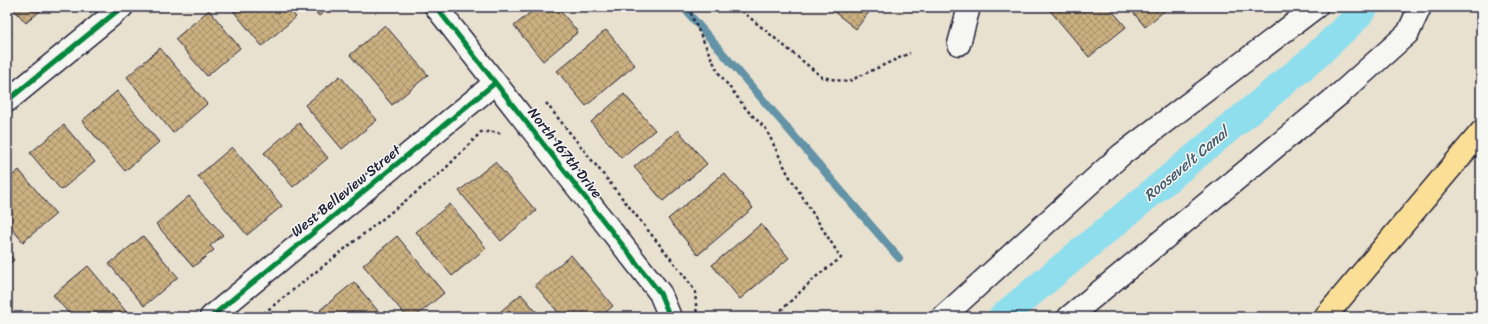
<svg xmlns="http://www.w3.org/2000/svg" width="1488" height="324" viewBox="0 0 1488 324" font-family="Sriracha,sans-serif">
<defs>
<pattern id="building-cross-hatch" width="8" height="8" patternUnits="userSpaceOnUse"><rect width="8" height="8" fill="#cbb081"/><path d="M0 0l8 8M0 8l8-8" fill="none" stroke="#a48f6b"/></pattern>
</defs>
<rect width="100%" height="100%" fill="#e9e1d0"/>
<filter id="ink" filterUnits="userSpaceOnUse"><feTurbulence type="fractalNoise" baseFrequency=".025" numOctaves="2"/><feDisplacementMap in="SourceGraphic" scale="8" xChannelSelector="R" yChannelSelector="G"/><feConvolveMatrix kernelMatrix="1 2 1 2 8 2 1 2 1" color-interpolation-filters="sRGB"/></filter>
<g filter="url(#ink)">
<g fill="none" stroke-linecap="round" stroke-linejoin="round">
<!-- stream -->
<polyline stroke="#6393a6" stroke-width="8" points="683,7 899,258"/>
<!-- canal -->
<polyline stroke="#8fdeed" stroke-width="28" points="1002,317 1315,57 1357,17 1365,7"/>
</g>
<!-- building -->
<g fill="url(#building-cross-hatch)" stroke="#22223b">
<polygon points="12,7 45,7 26,23"/>
<polygon points="230,7 287,7 296,17 262,46"/>
<polygon points="311,7 330,7 319,16"/>
<polygon points="537,7 557,7 578,32 543,61 514,26"/>
<polygon points="828,7 873,7 856,29"/>
<polygon points="1047,7 1109,7 1126,27 1089,57"/>
<polygon points="1129,7 1169,7 1145,27"/>
<polygon points="209,10 240,48 207,76 175,39"/>
<polygon points="385,25 428,75 392,105 350,55"/>
<polygon points="7,26 12,32 7,36"/>
<polygon points="606,30 635,65 586,106 557,71"/>
<polygon points="160,48 207,104 173,133 127,77"/>
<polygon points="340,76 377,120 342,149 305,105"/>
<polygon points="117,91 159,142 125,171 82,121"/>
<polygon points="624,94 655,130 621,158 591,122"/>
<polygon points="299,123 328,158 293,187 264,153"/>
<polygon points="64,125 95,162 61,190 30,153"/>
<polygon points="678,130 707,164 663,201 634,167"/>
<polygon points="232,147 282,206 247,235 198,176"/>
<polygon points="495,162 536,211 501,241 459,191"/>
<polygon points="19,170 56,214 23,242 7,223 7,180"/>
<polygon points="724,173 753,208 698,255 668,219"/>
<polygon points="189,196 223,235 210,246 214,250 193,267 156,224"/>
<polygon points="450,204 486,248 452,276 416,232"/>
<polygon points="761,224 789,258 740,299 712,265"/>
<polygon points="143,236 178,277 144,306 109,264"/>
<polygon points="397,236 444,293 415,317 407,317 363,265"/>
<polygon points="7,251 14,260 7,266"/>
<polygon points="571,255 613,306 600,317 562,317 535,285"/>
<polygon points="88,266 129,315 127,317 72,317 53,295"/>
<polygon points="354,282 383,317 326,317 320,310"/>
<polygon points="521,294 541,317 494,317"/>
</g>
<g fill="none" stroke-linecap="round" stroke-linejoin="round">
<!-- minor casing -->
<g stroke="#22223b" stroke-width="25">
<g id="minor">
<polyline points="436,7 660,293 670,317"/>
<polyline points="959,44 969,7"/>
<polyline points="7,101 122,7"/>
<polyline points="211,317 495,83"/>
<polyline points="943,317 1121,155 1316,7"/>
<polyline points="1069,317 1341,93 1408,33 1420,7"/>
</g>
</g>
<!-- major casing -->
<g stroke="#22223b" stroke-width="25">
<polyline id="major" points="1325,317 1481,132"/>
</g>
<!-- path -->
<g stroke="#22223b" stroke-width="2.5" stroke-dasharray="3 3" stroke-linecap="butt">
<polyline points="689,7 693,19 718,72 747,110 766,129 788,174 841,258 817,276 774,317"/>
<polyline points="737,7 822,77 847,82 910,53"/>
<polyline points="546,103 683,274 695,291 697,317"/>
<polyline points="259,317 443,171 481,132 495,132 503,134"/>
</g>
<!-- minor -->
<use href="#minor" stroke="#f6f6f2" stroke-width="22"/>
<!-- major -->
<use href="#major" stroke="#fbdf96" stroke-width="22"/>
<!-- cycleway casing -->
<g stroke="#f6f6f2" stroke-width="8">
<g id="cycleway">
<polyline points="436,7 660,293 670,317"/>
<polyline points="7,101 122,7"/>
<polyline points="211,317 495,83"/>
</g>
</g>
<!-- cycleway -->
<use href="#cycleway" stroke="#00873e" stroke-width="5"/>
</g>
</g>
<g text-anchor="middle" dominant-baseline="central" stroke-width="3" stroke-linejoin="round" paint-order="stroke">
<!-- street labels -->
<g font-size="14" fill="#22223b" stroke="#f6f6f2">
<text transform="translate(565 153) rotate(52)">North 167th Drive</text>
<text transform="translate(346 191) rotate(-39)">West Belleview Street</text>
</g>
<!-- water labels -->
<g font-size="15" font-style="italic" fill="#435a70" stroke="#f6f6f2">
<text transform="translate(1186 164) rotate(-40)">Roosevelt Canal</text>
</g>
</g>
<!-- margin -->
<rect width="1488" height="324" fill="none" stroke="#f6f6f2" stroke-width="24"/>
<rect x="12" y="12" width="1464" height="300" fill="none" stroke="#22223b" stroke-width="1.5" filter="url(#ink)"/>
</svg>
